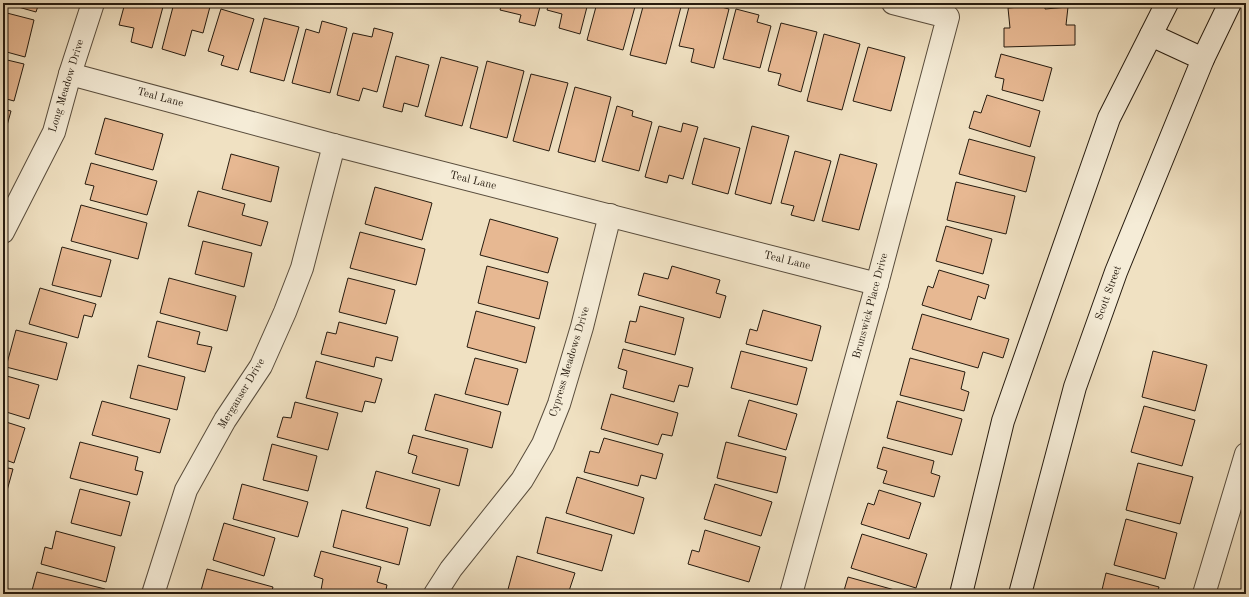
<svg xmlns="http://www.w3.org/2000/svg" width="1249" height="597" viewBox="0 0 1249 597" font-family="'Old Standard TT',serif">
<rect width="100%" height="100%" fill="#f0e1c2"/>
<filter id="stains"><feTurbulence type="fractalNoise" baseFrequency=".005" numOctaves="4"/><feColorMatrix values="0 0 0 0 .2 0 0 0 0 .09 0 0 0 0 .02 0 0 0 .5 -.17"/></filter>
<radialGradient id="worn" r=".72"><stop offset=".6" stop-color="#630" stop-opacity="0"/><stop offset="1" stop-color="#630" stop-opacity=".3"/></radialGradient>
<!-- building -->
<g fill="#e7b892" stroke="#261b0f">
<polygon points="4,3 39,3 36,12"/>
<polygon points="125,3 164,3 152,48 131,42 134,28 119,25"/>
<polygon points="174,3 211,3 203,33 192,30 185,56 162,49"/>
<polygon points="462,3 479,3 478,7"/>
<polygon points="502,3 541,3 535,26 519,22 521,15 500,10"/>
<polygon points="549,3 588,3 580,34 559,28 562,14 547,10"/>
<polygon points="597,3 636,3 623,50 587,40"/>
<polygon points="644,3 682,3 666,64 630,55"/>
<polygon points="690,3 706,3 729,9 714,68 691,62 694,49 679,46"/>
<polygon points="1045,5 1045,9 1068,7 1066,25 1075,25 1075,45 1004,47 1004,28 1010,28 1008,8"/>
<polygon points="221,9 254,19 238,70 221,65 224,56 208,51"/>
<polygon points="736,9 759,15 757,22 771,26 760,68 723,59"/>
<polygon points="3,12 34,20 25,57 3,51"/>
<polygon points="264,18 299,27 284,81 250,72"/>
<polygon points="322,21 347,28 330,93 292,83 306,29 319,33"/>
<polygon points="781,23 817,32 801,92 778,85 781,74 768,71"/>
<polygon points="374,28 393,33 377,92 363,88 359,101 337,95 353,33 372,37"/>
<polygon points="824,34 860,44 842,110 807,101"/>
<polygon points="868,47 905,57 891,111 853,101"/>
<polygon points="1001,54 1052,68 1043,101 1002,90 1004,79 995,77"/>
<polygon points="396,56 429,65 418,107 404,103 402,112 383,107"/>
<polygon points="441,57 478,67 462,126 425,116"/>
<polygon points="3,59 24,64 14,101 3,98"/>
<polygon points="487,61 524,71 507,138 470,128"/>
<polygon points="531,74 568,83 549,151 513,141"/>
<polygon points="575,87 611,97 595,162 558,152"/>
<polygon points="987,95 1040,111 1030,147 969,128 974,111 981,113"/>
<polygon points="617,106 633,111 632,116 652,122 639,171 602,161"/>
<polygon points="3,109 11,111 3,140"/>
<polygon points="105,118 163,134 153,170 95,154"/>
<polygon points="683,123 698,127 683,179 669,175 667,183 645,177 659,126 681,132"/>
<polygon points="752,126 789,136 771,204 735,194"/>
<polygon points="704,138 740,148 728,194 692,184"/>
<polygon points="969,139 1035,157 1026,192 959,174"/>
<polygon points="795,151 831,161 814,221 791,215 794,206 781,203"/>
<polygon points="231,154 279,167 271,202 222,189"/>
<polygon points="840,154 877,164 859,230 822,221"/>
<polygon points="91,163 157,181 147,215 90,200 94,186 85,184"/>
<polygon points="956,182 1015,196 1006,234 947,220"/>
<polygon points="375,187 432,203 422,240 365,224"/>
<polygon points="198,191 245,204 242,215 268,222 261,246 188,226"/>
<polygon points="81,205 147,223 138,259 71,241"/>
<polygon points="490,219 558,238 548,273 480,255"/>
<polygon points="946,226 992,239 983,274 936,261"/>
<polygon points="360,232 425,249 416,285 350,268"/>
<polygon points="203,241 252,253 244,287 195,274"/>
<polygon points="62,247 111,260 101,297 52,285"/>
<polygon points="487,266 548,282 539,319 478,303"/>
<polygon points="672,266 720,280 716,293 726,296 720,318 638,295 644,273 668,279"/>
<polygon points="939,270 989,285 985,299 978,296 971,320 922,305 928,286 933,288"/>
<polygon points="169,278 236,296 227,331 160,313"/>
<polygon points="348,278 395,290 386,324 339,312"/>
<polygon points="40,288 96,304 92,317 84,315 78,338 29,324"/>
<polygon points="640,306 684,318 675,355 625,342 630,321 636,322"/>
<polygon points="763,310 821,326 812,361 746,344 750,329 757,331"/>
<polygon points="476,311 535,327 526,363 467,347"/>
<polygon points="922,314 1009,339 1003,358 983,352 978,368 912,349"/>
<polygon points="157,321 200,332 197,344 212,347 205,372 148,357"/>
<polygon points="339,322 398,337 392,361 376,357 374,367 321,354 327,332 336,334"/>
<polygon points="16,330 67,343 57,380 6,367"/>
<polygon points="623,349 693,368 688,387 679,385 674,402 623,388 627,371 618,368"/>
<polygon points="741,351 807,368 797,405 731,388"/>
<polygon points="1153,351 1207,365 1195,411 1142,397"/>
<polygon points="475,358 518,369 508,405 465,394"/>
<polygon points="910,358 965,372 961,389 969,392 964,411 900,395"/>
<polygon points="316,361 382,379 375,403 365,401 362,412 306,398"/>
<polygon points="138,365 185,377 177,410 130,398"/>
<polygon points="3,375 39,385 29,419 3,411"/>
<polygon points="435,394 501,412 492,448 425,430"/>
<polygon points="611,394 678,413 672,436 662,434 658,445 601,429"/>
<polygon points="749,400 797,414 786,450 738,436"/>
<polygon points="102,401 170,419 160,453 92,435"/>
<polygon points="897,401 962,419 952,455 887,438"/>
<polygon points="295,402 338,413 328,450 277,437 283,417 291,418"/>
<polygon points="1144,406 1195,420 1182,466 1131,452"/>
<polygon points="3,421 25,428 14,463 3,459"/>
<polygon points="413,435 468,449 459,486 412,473 417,456 408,453"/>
<polygon points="604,438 663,454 656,479 641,475 638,486 584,472 590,451 599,453"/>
<polygon points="80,442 138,457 135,470 143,472 137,495 70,478"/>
<polygon points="726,442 786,457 777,493 717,478"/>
<polygon points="272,444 317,456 308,491 263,480"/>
<polygon points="883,447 934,461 931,473 940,476 934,497 883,483 887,471 877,468"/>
<polygon points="1138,463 1193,477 1180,524 1126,510"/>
<polygon points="3,467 13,469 3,505"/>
<polygon points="376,471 440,489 430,526 366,508"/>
<polygon points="577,477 644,498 634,534 566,513"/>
<polygon points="242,484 308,502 298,537 233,519"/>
<polygon points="715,484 772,502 761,536 704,519"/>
<polygon points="80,489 130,502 121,536 71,523"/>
<polygon points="879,490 921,503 909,539 861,524 868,503 874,505"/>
<polygon points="342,510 408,528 399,565 333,547"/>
<polygon points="546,517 612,535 602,571 537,553"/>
<polygon points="1126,519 1177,533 1165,579 1114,565"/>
<polygon points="224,523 275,538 264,576 213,560"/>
<polygon points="705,530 760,547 749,582 688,564 692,550 699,552"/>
<polygon points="56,531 115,547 106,582 41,564 45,547 52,549"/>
<polygon points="862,534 927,554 916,588 851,568"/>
<polygon points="321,551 381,567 377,582 387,585 385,594 335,594 321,590 323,579 314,576"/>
<polygon points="517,556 575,573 568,594 510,594 507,593"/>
<polygon points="207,569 273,587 271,594 200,594"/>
<polygon points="37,572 105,589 103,594 31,594"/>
<polygon points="1106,573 1159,587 1157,594 1101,594"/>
<polygon points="848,577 909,594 843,594"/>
<polygon points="702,592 742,593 742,594 702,594"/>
</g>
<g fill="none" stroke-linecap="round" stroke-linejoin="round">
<!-- street casing -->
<g stroke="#584c3c" stroke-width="24">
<g id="street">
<polyline points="70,74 334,145 877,284"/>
<polyline points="3,232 54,132 70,74 93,3"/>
<polyline points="153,594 186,490 225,420 261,366 285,312 302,268 334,145"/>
<polyline points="435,594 451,569 522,480 543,444 559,404 582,327 610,215"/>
<polyline points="791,594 877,284 948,17 893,3"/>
<polyline points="1204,594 1246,454"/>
</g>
</g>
<!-- secondary casing -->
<g stroke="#261b0f" stroke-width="24">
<g id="secondary">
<polyline points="1151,35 1203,59"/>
<polyline points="961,594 1003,421 1109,118 1167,3"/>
<polyline points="1020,594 1075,387 1116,272 1203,59 1230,3"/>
</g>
</g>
<!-- street -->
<use href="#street" stroke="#f5ecd7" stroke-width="22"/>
<!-- secondary -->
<use href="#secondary" stroke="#f5ecd7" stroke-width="22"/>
</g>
<g text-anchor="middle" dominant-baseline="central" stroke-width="3" stroke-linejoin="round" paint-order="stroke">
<!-- street labels -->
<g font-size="11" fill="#261b0f" stroke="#f5ecd7">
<text transform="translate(67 86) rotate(-73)">Long Meadow Drive</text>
<text transform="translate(160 98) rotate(15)">Teal Lane</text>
<text transform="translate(473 181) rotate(14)">Teal Lane</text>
<text transform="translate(787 261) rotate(14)">Teal Lane</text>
<text transform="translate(1109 293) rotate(-70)">Scott Street</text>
<text transform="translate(871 306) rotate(-75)">Brunswick Place Drive</text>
<text transform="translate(570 362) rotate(-73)">Cypress Meadows Drive</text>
<text transform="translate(242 394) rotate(-59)">Merganser Drive</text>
</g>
</g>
<!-- margin -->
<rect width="1249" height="597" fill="none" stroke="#f0e1c2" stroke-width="16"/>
<rect x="4" y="4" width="1241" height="589" fill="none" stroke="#261b0f" stroke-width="2"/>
<rect x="8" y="8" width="1233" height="581" fill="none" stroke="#261b0f"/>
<rect width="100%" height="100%" filter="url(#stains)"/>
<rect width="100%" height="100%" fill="url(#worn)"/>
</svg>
